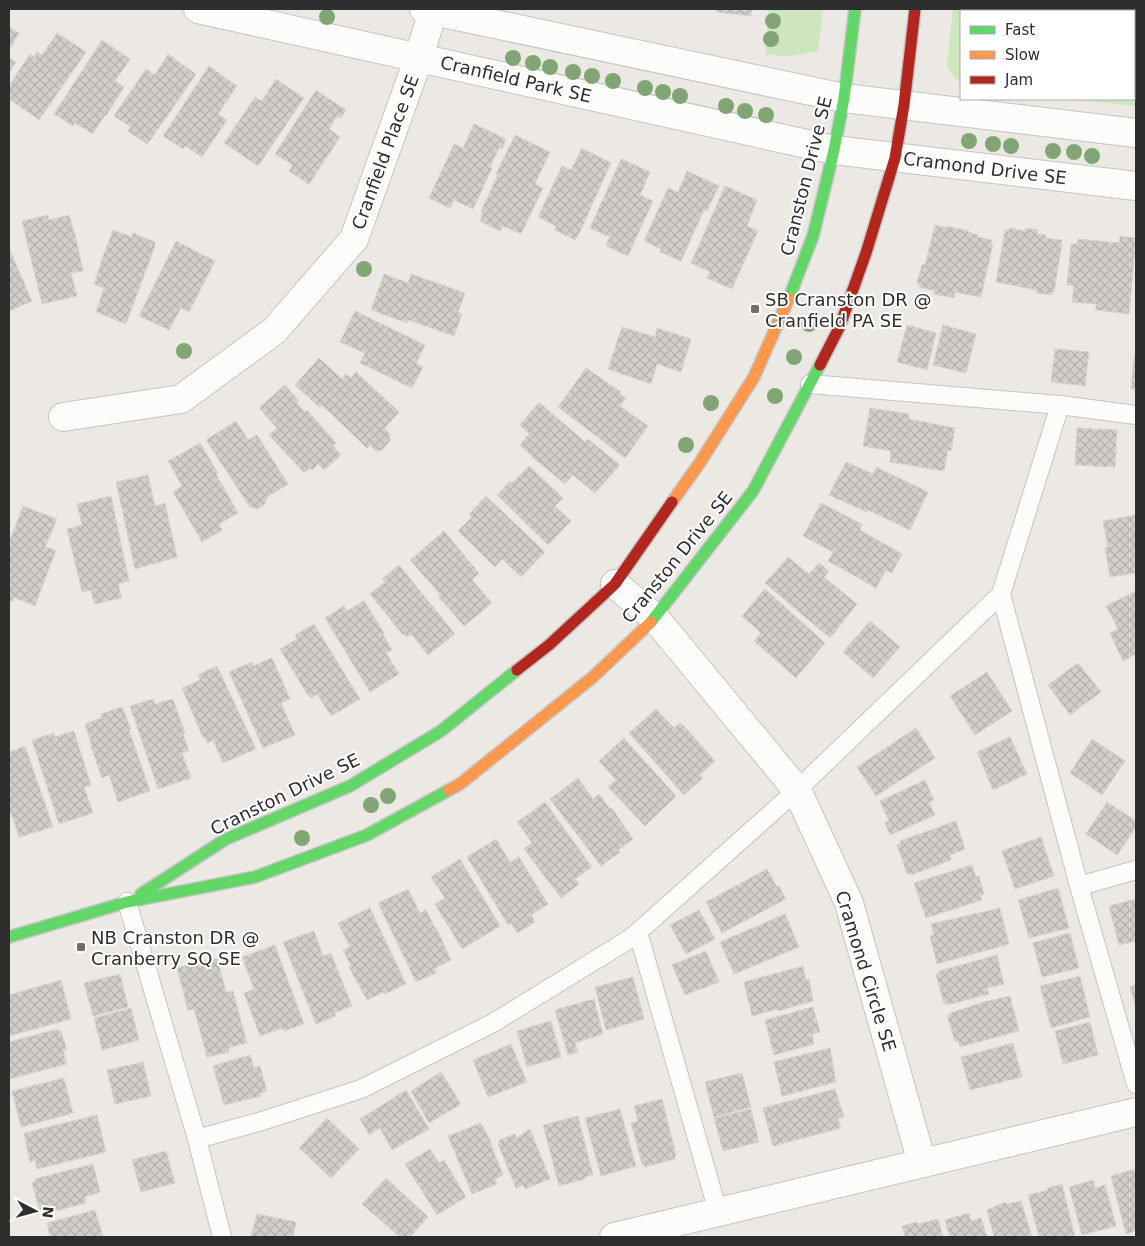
<svg xmlns="http://www.w3.org/2000/svg" width="1145" height="1246" viewBox="0 0 1145 1246" font-family="'DejaVu Sans',sans-serif">
<defs>
<pattern id="building-cross-hatch" width="8" height="8" patternUnits="userSpaceOnUse" patternTransform="scale(1.25)"><rect width="8" height="8" fill="#d1cecb"/><path d="M0 0l8 8M0 8l8-8" fill="none" stroke="#b4b1af"/></pattern>
</defs>
<rect width="100%" height="100%" fill="#ece8e4"/>
<!-- park -->
<g fill="#cee6be">
<polygon points="769,9 823,9 818,51 790,56 765,55"/>
<polygon points="953,9 1136,9 1136,106 1067,99 1134,99 1134,11 961,11 961,84 954,77 947,66"/>
</g>
<!-- building -->
<g fill="url(#building-cross-hatch)" stroke="#d7d4d0">
<polygon points="716,9 752,9 751,16 716,12"/>
<polygon points="9,27 19,33 9,50"/>
<polygon points="57,33 86,52 39,120 9,99 9,86 30,54 34,57 37,52 42,55"/>
<polygon points="102,40 130,59 115,81 124,87 106,116 105,115 93,134 75,123 73,126 54,114"/>
<polygon points="168,54 196,74 150,141 149,141 147,144 128,131 131,127 114,116 146,69 155,75"/>
<polygon points="9,58 16,62 9,73"/>
<polygon points="209,66 237,86 218,114 227,120 202,157 185,146 183,149 163,136"/>
<polygon points="276,79 304,98 258,166 224,143 255,97 262,101"/>
<polygon points="316,90 346,110 341,118 337,116 329,129 340,137 309,184 289,171 293,165 275,154"/>
<polygon points="474,124 506,139 502,149 499,148 490,167 492,168 473,209 454,200 450,208 429,198 454,144 463,148"/>
<polygon points="515,135 550,152 535,184 543,188 521,234 503,226 500,231 480,221 482,217 481,216 483,212 481,211 498,175 496,174"/>
<polygon points="582,148 611,163 578,236 575,240 555,230 556,226 538,217 562,166 571,170"/>
<polygon points="621,159 650,172 640,195 653,201 628,256 606,246 610,237 590,228"/>
<polygon points="687,171 719,186 707,211 704,210 681,261 660,252 661,249 644,241 668,188 678,192"/>
<polygon points="725,186 757,200 747,226 758,231 732,289 707,278 710,272 691,263"/>
<polygon points="48,215 49,220 69,215 76,238 83,271 71,273 77,296 42,304 22,221"/>
<polygon points="935,225 947,228 947,226 969,231 968,232 978,235 977,237 992,240 991,244 993,244 981,297 955,292 954,298 934,294 935,291 919,287 920,284 917,283 922,264 925,265"/>
<polygon points="1010,228 1025,231 1026,228 1038,230 1037,234 1046,235 1046,238 1062,240 1061,244 1062,244 1054,292 1052,292 1052,295 1037,293 1037,290 996,282 1005,230 1009,231"/>
<polygon points="113,230 132,237 133,233 155,242 155,246 126,324 96,312 104,288 94,284 101,264 100,264"/>
<polygon points="1120,236 1136,238 1129,314 1096,310 1096,304 1072,302 1074,286 1067,285 1071,244 1077,244 1078,239 1119,243"/>
<polygon points="176,241 215,261 190,310 189,312 181,308 169,330 139,316"/>
<polygon points="9,248 32,301 9,311"/>
<polygon points="384,274 408,283 411,274 465,293 458,313 462,314 454,336 408,320 407,323 371,310"/>
<polygon points="355,311 425,345 416,364 423,367 412,388 360,363 365,353 340,342"/>
<polygon points="907,325 936,333 927,370 897,362"/>
<polygon points="943,325 976,334 966,373 933,365"/>
<polygon points="622,327 655,337 657,328 691,339 681,372 657,364 651,384 608,369"/>
<polygon points="1055,349 1089,352 1085,386 1051,382"/>
<polygon points="1134,356 1136,357 1136,389 1131,389"/>
<polygon points="319,358 342,379 346,374 351,378 356,372 399,412 384,429 390,434 390,441 382,450 376,451 370,445 367,448 322,405 319,407 295,385"/>
<polygon points="586,368 621,392 620,394 626,398 620,406 648,426 625,458 558,407"/>
<polygon points="285,385 299,401 296,402 305,412 307,410 336,443 333,446 341,455 324,470 318,464 312,470 310,468 304,473 269,435 277,428 259,408"/>
<polygon points="539,402 585,442 588,439 620,465 595,493 573,475 565,484 532,457 533,457 520,445 529,434 520,425"/>
<polygon points="870,408 909,414 909,419 955,428 951,451 948,450 944,471 890,462 891,451 863,446"/>
<polygon points="236,421 248,440 257,435 288,484 267,497 265,504 258,509 250,507 206,440"/>
<polygon points="1077,428 1117,430 1115,467 1075,465"/>
<polygon points="200,443 218,473 216,474 238,513 219,524 222,530 202,542 173,492 182,486 168,461"/>
<polygon points="846,462 873,474 876,467 928,492 910,530 868,510 867,512 829,495"/>
<polygon points="529,466 563,498 555,506 571,521 548,545 497,495 510,481 512,483"/>
<polygon points="148,475 155,506 165,503 177,557 135,569 116,482"/>
<polygon points="111,496 129,581 118,584 122,598 94,604 91,590 82,592 67,529 82,525 77,504"/>
<polygon points="486,496 545,552 521,577 502,559 495,567 458,531 472,517 469,514"/>
<polygon points="821,503 862,524 860,530 902,554 892,573 886,570 876,588 828,561 833,552 803,536"/>
<polygon points="23,506 57,519 45,547 56,550 35,606 13,597 12,602 9,600 9,543"/>
<polygon points="1136,515 1136,573 1110,577 1105,547 1108,547 1103,521"/>
<polygon points="444,531 479,573 472,580 492,603 464,626 438,596 440,594 410,560"/>
<polygon points="788,557 809,574 819,563 829,571 824,577 857,604 830,638 765,583"/>
<polygon points="399,565 455,634 428,655 411,634 407,637 404,634 403,635 370,594 385,582 382,579"/>
<polygon points="765,589 825,643 796,678 754,641 761,633 742,616"/>
<polygon points="1136,591 1136,654 1123,661 1110,633 1118,629 1106,606"/>
<polygon points="364,601 384,633 383,634 392,650 386,653 399,674 370,692 325,618 344,606 347,611"/>
<polygon points="870,621 900,647 873,678 843,652"/>
<polygon points="314,624 360,699 331,716 317,694 311,698 307,694 280,649 297,639 295,635"/>
<polygon points="272,658 290,699 281,703 295,735 263,748 229,672 252,662 253,666"/>
<polygon points="1078,663 1101,692 1070,715 1048,685"/>
<polygon points="217,666 256,749 223,763 213,740 207,743 205,737 203,738 182,688 200,680 198,675"/>
<polygon points="987,672 1012,711 975,735 950,696"/>
<polygon points="153,699 155,704 173,699 185,733 183,734 189,751 182,753 191,778 158,789 130,706"/>
<polygon points="122,707 131,729 129,730 150,791 118,802 109,775 102,778 91,747 92,746 85,724 102,718 101,714"/>
<polygon points="656,709 674,728 680,723 684,726 715,761 700,775 703,778 684,795 629,733"/>
<polygon points="916,728 935,758 876,796 857,767"/>
<polygon points="74,731 91,785 84,787 93,813 59,824 32,740 54,733 55,737"/>
<polygon points="1010,737 1027,774 993,790 977,752"/>
<polygon points="624,738 676,796 645,826 608,787 616,780 599,761"/>
<polygon points="1092,739 1125,761 1102,795 1070,773"/>
<polygon points="25,746 53,827 19,837 11,812 9,813 9,752"/>
<polygon points="578,778 593,799 599,794 610,809 612,808 633,839 618,850 620,852 601,866 550,799"/>
<polygon points="925,780 934,800 929,802 935,815 890,835 885,823 889,821 880,801"/>
<polygon points="545,802 592,867 575,879 579,884 561,898 524,849 532,843 517,822"/>
<polygon points="1107,802 1136,821 1136,827 1117,855 1086,834"/>
<polygon points="956,821 965,849 950,855 951,860 911,875 911,873 907,874 897,845 901,844 900,841"/>
<polygon points="1041,837 1054,876 1015,889 1002,851"/>
<polygon points="496,839 510,862 519,857 548,904 531,915 535,922 517,933 511,923 508,925 467,857"/>
<polygon points="460,859 500,926 462,949 435,904 445,898 431,877"/>
<polygon points="972,865 976,877 979,876 984,894 981,895 982,900 926,918 914,883"/>
<polygon points="767,869 777,887 779,886 786,899 722,933 706,902"/>
<polygon points="1058,888 1069,928 1029,938 1018,900"/>
<polygon points="408,889 420,913 426,910 435,928 436,927 451,960 434,969 436,973 416,982 378,903"/>
<polygon points="1136,899 1136,941 1119,945 1109,906"/>
<polygon points="370,908 406,984 385,994 384,992 367,1000 349,967 351,966 343,950 350,947 338,923"/>
<polygon points="1000,908 1009,944 937,964 930,936 934,935 931,924"/>
<polygon points="699,910 715,939 686,954 670,925"/>
<polygon points="785,914 799,947 734,974 720,942"/>
<polygon points="314,931 323,956 331,953 352,1006 334,1013 336,1016 316,1024 283,942"/>
<polygon points="1070,933 1079,968 1042,977 1033,943"/>
<polygon points="275,945 304,1024 284,1031 282,1028 260,1036 244,993 254,989 242,957"/>
<polygon points="706,951 719,982 685,995 672,965"/>
<polygon points="997,955 1004,984 987,988 989,994 947,1005 947,1003 944,1004 936,974 939,973 939,971"/>
<polygon points="217,958 226,992 233,991 247,1043 228,1048 229,1052 207,1057 194,1009 188,1010 177,968"/>
<polygon points="803,966 806,980 809,979 813,1001 778,1011 777,1009 752,1016 744,982"/>
<polygon points="120,974 128,1007 93,1016 84,983"/>
<polygon points="1080,976 1090,1017 1051,1028 1040,986"/>
<polygon points="633,977 644,1019 606,1030 595,987"/>
<polygon points="61,980 71,1019 9,1036 9,995"/>
<polygon points="1136,985 1136,1009 1130,987"/>
<polygon points="1010,996 1019,1031 960,1047 958,1041 955,1042 947,1015 950,1015 950,1013 984,1002"/>
<polygon points="594,999 603,1034 575,1043 578,1052 568,1055 555,1010"/>
<polygon points="813,1007 820,1032 812,1034 814,1044 774,1055 765,1020"/>
<polygon points="131,1008 139,1040 102,1050 94,1018"/>
<polygon points="551,1021 561,1057 527,1067 517,1031"/>
<polygon points="1090,1022 1098,1055 1063,1064 1055,1031"/>
<polygon points="58,1029 58,1031 61,1031 67,1050 63,1050 67,1064 9,1079 9,1042"/>
<polygon points="1013,1043 1022,1077 970,1090 961,1057"/>
<polygon points="511,1044 527,1082 488,1097 473,1060"/>
<polygon points="830,1048 836,1082 782,1096 774,1062"/>
<polygon points="250,1055 254,1068 260,1066 267,1091 260,1093 261,1096 224,1105 213,1066"/>
<polygon points="143,1062 151,1096 115,1104 107,1070"/>
<polygon points="441,1072 461,1104 429,1123 411,1091"/>
<polygon points="742,1073 751,1107 714,1117 705,1082"/>
<polygon points="64,1078 73,1113 21,1127 12,1091"/>
<polygon points="835,1089 844,1117 838,1119 841,1128 773,1146 763,1108"/>
<polygon points="406,1090 429,1129 392,1150 380,1128 369,1135 360,1119"/>
<polygon points="662,1099 676,1155 675,1156 675,1159 644,1167 644,1164 642,1164 631,1123 638,1121 634,1106"/>
<polygon points="620,1109 636,1166 601,1176 585,1118"/>
<polygon points="751,1109 759,1142 723,1151 714,1118"/>
<polygon points="97,1115 106,1152 37,1169 35,1160 30,1162 24,1133"/>
<polygon points="578,1116 593,1175 585,1177 585,1179 559,1186 543,1125"/>
<polygon points="327,1118 359,1149 331,1178 299,1148"/>
<polygon points="481,1123 492,1144 491,1145 503,1175 495,1179 497,1184 472,1194 448,1136"/>
<polygon points="530,1129 550,1179 525,1189 523,1185 516,1188 498,1144 500,1143 499,1140 515,1134 517,1138"/>
<polygon points="430,1149 439,1163 444,1160 466,1197 437,1215 405,1164"/>
<polygon points="166,1151 175,1183 141,1192 132,1160"/>
<polygon points="93,1164 100,1192 85,1197 86,1203 44,1214 43,1212 40,1212 32,1183 35,1182 35,1179"/>
<polygon points="1136,1169 1136,1231 1126,1234 1111,1176"/>
<polygon points="386,1178 428,1217 410,1237 400,1237 362,1204"/>
<polygon points="1093,1180 1095,1188 1105,1185 1116,1226 1082,1235 1069,1187"/>
<polygon points="1062,1184 1075,1237 1039,1237 1028,1195 1048,1190 1047,1188"/>
<polygon points="1021,1201 1032,1237 994,1237 987,1210 1005,1202 1007,1204 1014,1202 1014,1203"/>
<polygon points="95,1210 103,1237 50,1237 47,1223"/>
<polygon points="969,1213 971,1221 981,1218 987,1237 950,1237 945,1220"/>
<polygon points="257,1214 296,1222 293,1237 251,1237"/>
<polygon points="938,1219 943,1237 905,1237 902,1226 917,1222 918,1224"/>
</g>
<g fill="none" stroke-linecap="round" stroke-linejoin="round">
<!-- lane casing -->
<g stroke="#c5c4c5" stroke-width="20">
<g id="lane">
<polyline points="810,384 1060,405 1136,415"/>
<polyline points="1060,405 1001,594 1079,886 1136,1084"/>
<polyline points="1079,886 1136,870"/>
<polyline points="127,902 197,1139 222,1237"/>
<polyline points="638,932 718,1212"/>
<polyline points="197,1139 262,1121 361,1089 493,1023 628,940 638,932 797,790 1001,594"/>
</g>
</g>
<!-- street casing -->
<g stroke="#c5c4c5" stroke-width="30">
<g id="street">
<polyline points="198,9 834,150 1136,186"/>
<polyline points="424,9 844,98 1136,133"/>
<polyline points="63,417 181,399 274,331 354,239 419,57 433,11"/>
<polyline points="615,584 655,618 797,790 849,903 922,1163"/>
<polyline points="614,1237 1136,1112"/>
</g>
</g>
<!-- fast casing -->
<g stroke="#c5c4c5" stroke-width="14">
<g id="fast">
<polyline points="789,298 813,236 834,150 844,98 855,9"/>
<polyline points="651,622 753,491 820,365"/>
<polyline points="141,894 226,839 350,786 441,731 517,670"/>
<polyline points="9,937 127,902 255,877 367,835 449,790"/>
</g>
</g>
<!-- slow casing -->
<g stroke="#c5c4c5" stroke-width="14">
<g id="slow">
<polyline points="672,502 699,464 754,377 789,298"/>
<polyline points="449,790 460,784 593,677 651,622"/>
</g>
</g>
<!-- jam casing -->
<g stroke="#c5c4c5" stroke-width="14">
<g id="jam">
<polyline points="820,365 840,326 866,253 895,158 904,105 915,9"/>
<polyline points="517,670 549,645 615,584 672,502"/>
</g>
</g>
<!-- lane -->
<use href="#lane" stroke="#fcfcfb" stroke-width="18"/>
<!-- street -->
<use href="#street" stroke="#fcfcfb" stroke-width="28"/>
<!-- fast -->
<use href="#fast" stroke="#63d668" stroke-width="11"/>
<!-- slow -->
<use href="#slow" stroke="#ff974d" stroke-width="11"/>
<!-- jam -->
<use href="#jam" stroke="#b3261e" stroke-width="11"/>
</g>
<!-- trees -->
<g fill="#82a575">
<circle cx="327" cy="17" r="8"/>
<circle cx="773" cy="21" r="8"/>
<circle cx="771" cy="39" r="8"/>
<circle cx="513" cy="58" r="8"/>
<circle cx="533" cy="63" r="8"/>
<circle cx="550" cy="67" r="8"/>
<circle cx="573" cy="72" r="8"/>
<circle cx="592" cy="76" r="8"/>
<circle cx="613" cy="81" r="8"/>
<circle cx="645" cy="88" r="8"/>
<circle cx="663" cy="92" r="8"/>
<circle cx="680" cy="96" r="8"/>
<circle cx="726" cy="106" r="8"/>
<circle cx="745" cy="111" r="8"/>
<circle cx="766" cy="115" r="8"/>
<circle cx="969" cy="141" r="8"/>
<circle cx="993" cy="144" r="8"/>
<circle cx="1011" cy="146" r="8"/>
<circle cx="1053" cy="151" r="8"/>
<circle cx="1074" cy="152" r="8"/>
<circle cx="1092" cy="156" r="8"/>
<circle cx="364" cy="269" r="8"/>
<circle cx="809" cy="324" r="8"/>
<circle cx="184" cy="351" r="8"/>
<circle cx="794" cy="357" r="8"/>
<circle cx="775" cy="396" r="8"/>
<circle cx="711" cy="403" r="8"/>
<circle cx="686" cy="445" r="8"/>
<circle cx="388" cy="796" r="8"/>
<circle cx="371" cy="805" r="8"/>
<circle cx="302" cy="838" r="8"/>
</g>
<!-- markers -->
<g fill="#706f6e" stroke="#fff" stroke-width="2">
<rect x="750" y="304" width="10" height="10" rx="2.5"/>
<rect x="76" y="942" width="10" height="10" rx="2.5"/>
</g>
<g text-anchor="middle" dominant-baseline="central" stroke-width="4" stroke-linejoin="round" paint-order="stroke">
<!-- street labels -->
<g font-size="18" fill="#2e2e2e" stroke="#fff">
<text transform="translate(516 79) rotate(13)">Cranfield Park SE</text>
<text transform="translate(385 152) rotate(-70)">Cranfield Place SE</text>
<text transform="translate(985 168) rotate(7)">Cramond Drive SE</text>
<text transform="translate(806 176) rotate(-76)">Cranston Drive SE</text>
<text transform="translate(677 557) rotate(-51)">Cranston Drive SE</text>
<text transform="translate(285 794) rotate(-26)">Cranston Drive SE</text>
<text transform="translate(866 971) rotate(73)">Cramond Circle SE</text>
</g>
<!-- poi labels -->
<g font-size="18" fill="#2e2e2e" stroke="#fff" text-anchor="start">
<text x="765" y="299">SB Cranston DR @<tspan x="765" dy="21">Cranfield PA SE</tspan></text>
<text x="91" y="937">NB Cranston DR @<tspan x="91" dy="21">Cranberry SQ SE</tspan></text>
</g>
</g>
<!-- border -->
<rect width="1145" height="1246" fill="none" stroke="#2e2e2e" stroke-width="20"/>
<!-- legend -->
<rect x="960" y="10" width="175" height="90" fill="#ffffff" stroke="#ababab"/>
<rect x="970" y="26" width="25" height="8" fill="#63d668" stroke="#ababab"/>
<text x="1005" y="35" font-size="15" fill="#2e2e2e">Fast</text>
<rect x="970" y="51" width="25" height="8" fill="#ff974d" stroke="#ababab"/>
<text x="1005" y="60" font-size="15" fill="#2e2e2e">Slow</text>
<rect x="970" y="76" width="25" height="8" fill="#b3261e" stroke="#ababab"/>
<text x="1005" y="85" font-size="15" fill="#2e2e2e">Jam</text>
<!-- north arrow -->
<g transform="translate(35 1211) rotate(96)" stroke="#ffffff" stroke-width="4" paint-order="stroke">
<path d="M0-4L9 19L0 12L-9 19Z" fill="#2e2e2e"/>
<text y="-8" font-size="14" font-weight="bold" text-anchor="middle" fill="#2e2e2e">N</text>
</g>
</svg>
